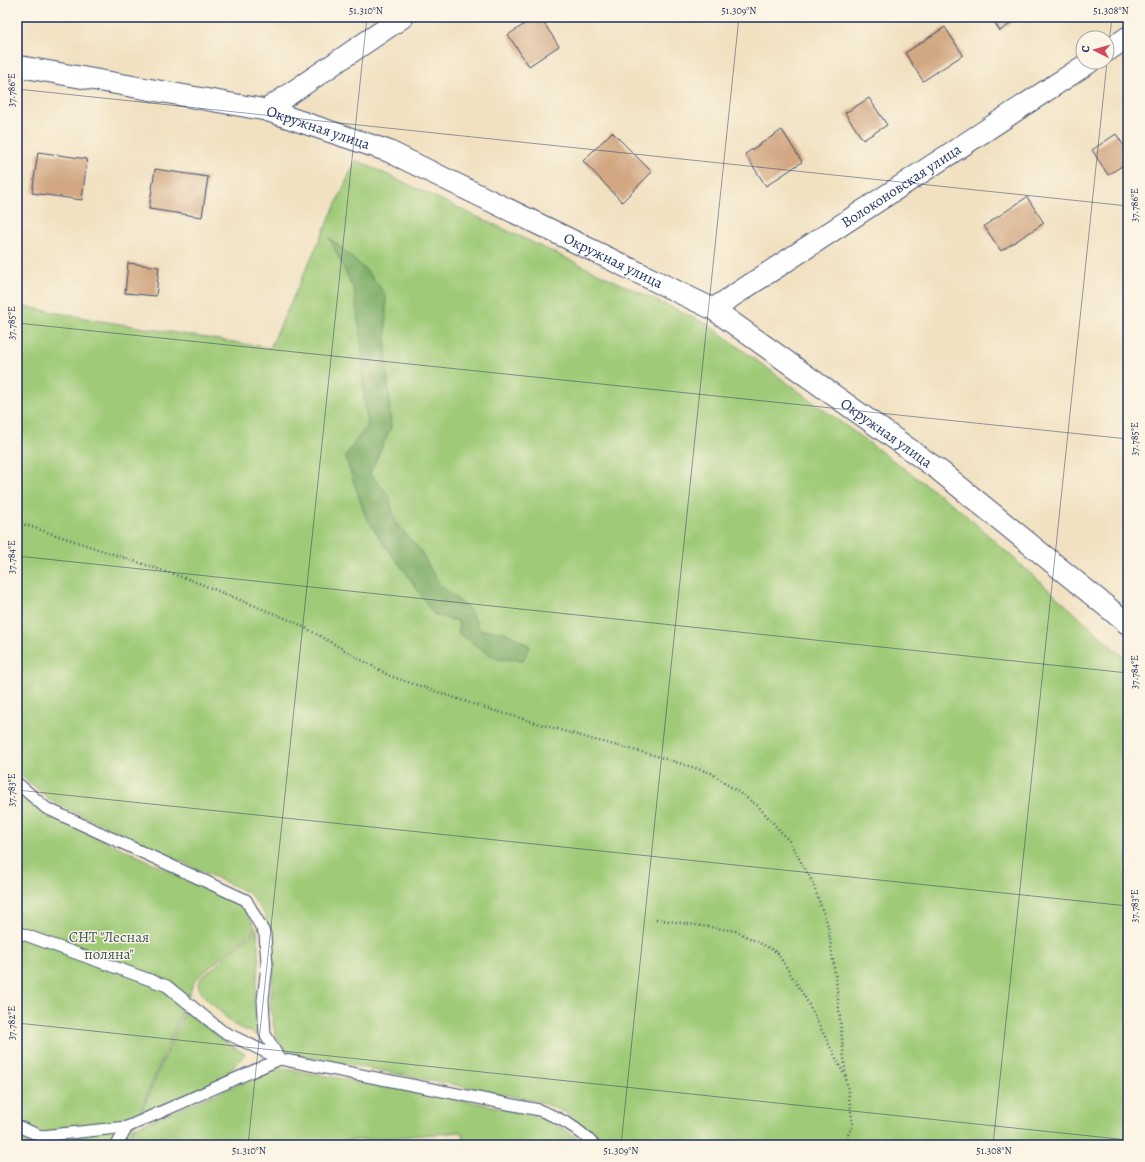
<svg xmlns="http://www.w3.org/2000/svg" width="1145" height="1162" viewBox="0 0 1145 1162" font-family="Alegreya,serif">
<rect width="100%" height="100%" fill="#fcf5e5"/>
<filter id="ink" filterUnits="userSpaceOnUse"><feTurbulence type="fractalNoise" baseFrequency=".025" numOctaves="2"/><feDisplacementMap in="SourceGraphic" scale="8" xChannelSelector="R" yChannelSelector="G"/><feConvolveMatrix kernelMatrix="1 2 1 2 8 2 1 2 1" color-interpolation-filters="sRGB"/></filter>
<filter id="wash" filterUnits="userSpaceOnUse"><feTurbulence type="fractalNoise" baseFrequency=".012" numOctaves="4" result="noise"/><feDisplacementMap in="SourceGraphic" scale="16" xChannelSelector="R" yChannelSelector="G"/><feGaussianBlur stdDeviation="0.9" result="paint"/><feColorMatrix in="noise" values="0 0 0 0 0 0 0 0 0 0 0 0 0 0 0 0 0 1.4 0 .05"/><feComposite in="paint" operator="in"/></filter>
<g filter="url(#wash)">
<rect width="100%" height="100%" fill="#f1e1c1"/>
<!-- green -->
<g fill="#9fca77" stroke="#5d7c6a">
<polygon points="356,160 707,324 959,509 1128,661 1128,1145 602,1145 588,1131 566,1113 540,1102 482,1090 288,1053 276,1038 270,1005 273,978 271,932 265,915 249,893 53,802 17,772 17,305 95,320 270,348"/>
<polygon points="17,791 42,812 240,903 256,928 195,980 126,1145 17,1145"/>
<polygon points="257,929 259,965 254,1001 259,1036 234,1025 199,991 198,981"/>
<polygon points="185,1010 220,1038 245,1054 225,1077 139,1117"/>
<path d="M279 1068 387 1086 523 1112C546 1119 567 1129 586 1145H463L462 1132 292 1145H128L135 1127Z"/>
</g>
<!-- forest -->
<polygon fill="#7fae68" stroke="#4d6e63" points="329,237 368,272 386,295 386,349 391,427 370,473 389,496 396,523 420,550 439,584 469,609 480,630 505,632 530,646 523,660 497,659 459,634 458,621 434,615 407,574 385,546 365,515 345,456 368,424 364,397 361,341 354,290"/>
<g id="blocks">
<!-- building -->
<g fill="#d2a782">
<polygon points="535,17 540,17 559,46 529,66 508,35"/>
<polygon points="991,17 1020,17 1000,31"/>
<polygon points="945,27 963,55 923,81 905,53"/>
<polygon points="869,98 887,125 863,140 845,113"/>
<polygon points="782,130 802,162 766,186 745,154"/>
<polygon points="612,132 652,172 622,202 583,161"/>
<polygon points="1116,134 1128,152 1128,162 1108,175 1092,150"/>
<polygon points="38,152 87,159 82,200 32,193"/>
<polygon points="155,169 208,177 202,217 149,209"/>
<polygon points="1027,197 1044,223 1001,251 984,226"/>
<polygon points="128,263 159,267 156,296 125,293"/>
</g>
</g>
</g>
<g filter="url(#ink)">
<use href="#blocks" fill-opacity="0" stroke="#3b4a6d" stroke-width="1"/>
<g fill="none" stroke-linecap="round" stroke-linejoin="round">
<!-- service casing -->
<g stroke="#3b4a6d" stroke-width="13">
<g id="service">
<polyline points="17,783 46,808 246,900 265,934 267,965 263,1000 265,1034 279,1058"/>
<path d="M17 932 167 986 222 1031 280 1059 539 1110C562 1119 577 1127 594 1145"/>
<polyline points="17,1126 41,1136 127,1127 280,1059"/>
<polyline points="117,1145 127,1127"/>
</g>
</g>
<!-- minor casing -->
<g stroke="#3b4a6d" stroke-width="23">
<g id="minor">
<polyline points="1107,51 1128,37"/>
<path id="s1" d="M17 66 266 110 388 151 713 309 940 471 1128 624"/>
<polyline points="266,110 403,17"/>
<path id="s2" d="M713 309 1090 62"/>
</g>
</g>
<!-- path -->
<g stroke="#3b4a6d" stroke-width="2.5" stroke-dasharray="1 3" stroke-linecap="butt">
<polyline points="17,522 191,580 297,623 390,676 479,706 591,739 653,755 711,773 758,806 789,841 812,881 828,926 836,980 846,1078"/>
<polyline points="656,919 736,931 777,952 806,999 846,1078 853,1125 843,1145"/>
</g>
<!-- service -->
<use href="#service" stroke="#fff" stroke-width="11"/>
<!-- minor -->
<use href="#minor" stroke="#fff" stroke-width="21"/>
</g>
</g>
<!-- ticks -->
<path fill="none" stroke="#1b2f5e" stroke-width="1" stroke-opacity="0.45" d="M1107 61 1112 17M17 89 1128 206M17 323 1128 439M17 556 1128 673M17 790 1128 906M17 1023 1128 1140M248 1145 367 17M621 1145 739 17M993 1145 1107 62"/>
<g text-anchor="middle" dominant-baseline="central" stroke-width="3" stroke-linejoin="round" paint-order="stroke">
<!-- street labels -->
<g font-size="15" fill="#1b2f5e" stroke="#fcf5e5">
<text stroke="none"><textPath href="#s1" startOffset="308">Окружная улица</textPath></text>
<text stroke="none"><textPath href="#s2" startOffset="225">Волоконовская улица</textPath></text>
<text stroke="none"><textPath href="#s1" startOffset="632">Окружная улица</textPath></text>
<text stroke="none"><textPath href="#s1" startOffset="956">Окружная улица</textPath></text>
</g>
<!-- park labels -->
<g font-size="15" fill="#3c5664" stroke="#fcf5e5">
<text x="109" y="937">СНТ "Лесная<tspan x="109" dy="17">поляна"</tspan></text>
</g>
</g>
<!-- margin -->
<rect width="1145" height="1162" fill="none" stroke="#fcf5e5" stroke-width="44"/>
<!-- north arrow -->
<g transform="translate(1095 50) rotate(276)"><circle r="19" fill="#fcf5e5" stroke="#a2a6af"/>
<path d="M0-3L7 15L0 10L-7 15Z" fill="#d1495b"/>
<text y="-6" font-size="11" font-weight="bold" text-anchor="middle" fill="#1b2f5e">С</text>
</g>
<rect x="22" y="22" width="1101" height="1118" fill="none" stroke="#1b2f5e" stroke-width="1.5"/>
<g font-size="10" text-anchor="middle" fill="#1b2f5e">
<text x="366" y="14">51.310°N</text>
<text x="739" y="14">51.309°N</text>
<text x="1111" y="14">51.308°N</text>
<text transform="translate(11 90) rotate(-90)" y="4">37.786°E</text>
<text transform="translate(1134 205) rotate(-90)" y="4">37.786°E</text>
<text transform="translate(11 323) rotate(-90)" y="4">37.785°E</text>
<text transform="translate(1134 439) rotate(-90)" y="4">37.785°E</text>
<text transform="translate(11 557) rotate(-90)" y="4">37.784°E</text>
<text transform="translate(1134 672) rotate(-90)" y="4">37.784°E</text>
<text transform="translate(11 790) rotate(-90)" y="4">37.783°E</text>
<text transform="translate(1134 906) rotate(-90)" y="4">37.783°E</text>
<text transform="translate(11 1023) rotate(-90)" y="4">37.782°E</text>
<text x="249" y="1154">51.310°N</text>
<text x="621" y="1154">51.309°N</text>
<text x="994" y="1154">51.308°N</text>
</g>
</svg>
